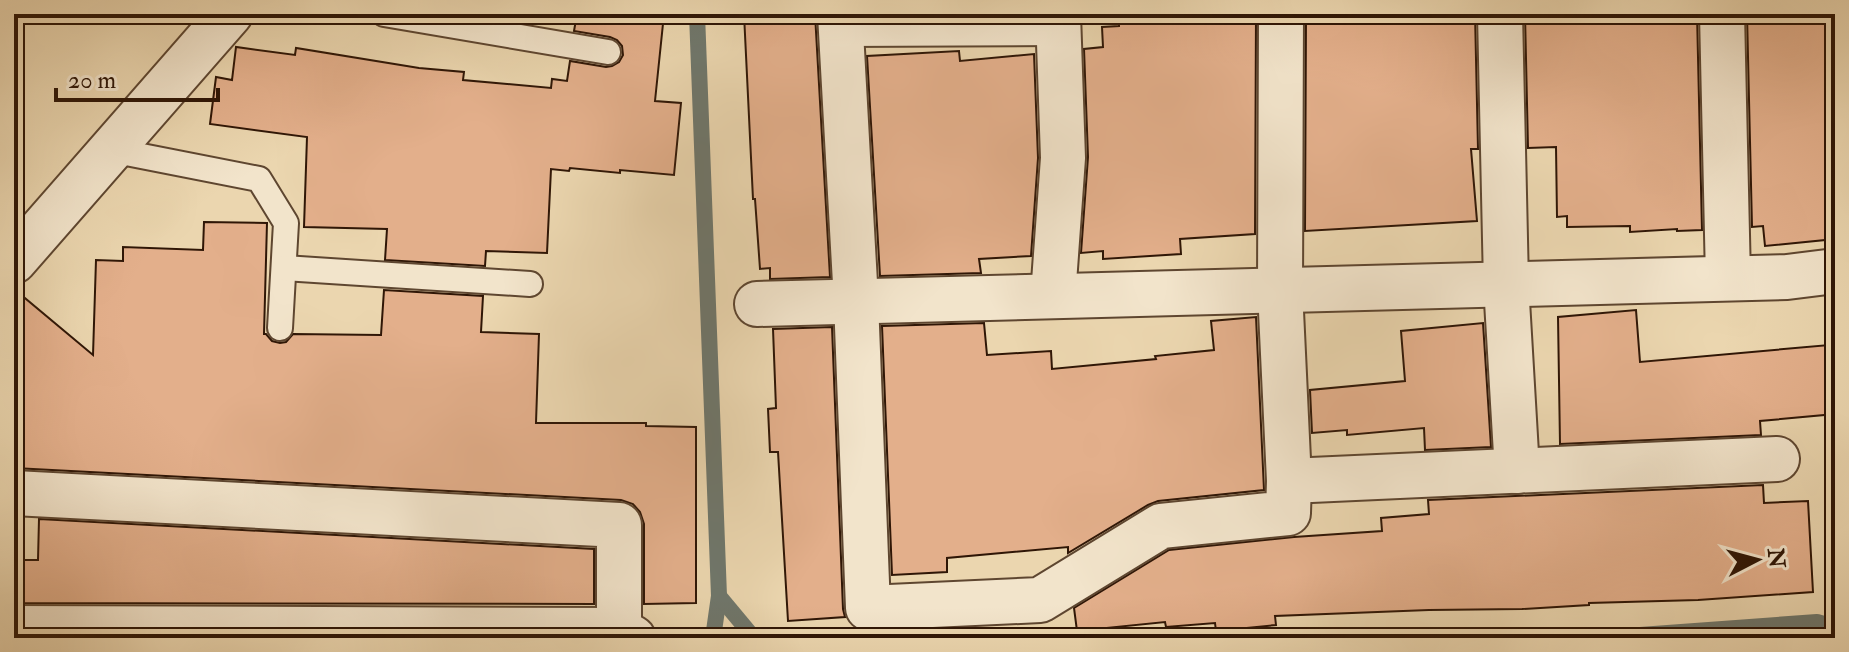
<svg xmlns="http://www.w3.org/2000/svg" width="1849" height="652" viewBox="0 0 1849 652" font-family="'IM FELL Double Pica',serif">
<rect width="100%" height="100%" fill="#ebd6af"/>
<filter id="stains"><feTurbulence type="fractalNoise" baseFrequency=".0025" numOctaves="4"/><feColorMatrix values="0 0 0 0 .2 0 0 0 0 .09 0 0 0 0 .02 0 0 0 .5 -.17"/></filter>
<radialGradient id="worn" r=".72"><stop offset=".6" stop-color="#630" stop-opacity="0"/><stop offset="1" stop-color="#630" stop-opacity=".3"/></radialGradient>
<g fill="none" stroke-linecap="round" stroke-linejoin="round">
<!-- stream -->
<g stroke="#6f776c" stroke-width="16">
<polyline points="697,14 719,596 713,638"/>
<polyline points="719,596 754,638"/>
<polyline points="1599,638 1817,622 1835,627"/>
</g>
</g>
<!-- building -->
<g fill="#e3af8b" stroke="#2f1606" stroke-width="2">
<polygon points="577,14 664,14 655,101 681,103 674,175 620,170 620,173 570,168 569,171 551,169 547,253 486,251 485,266 385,260 387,229 304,227 307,137 210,124 216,77 232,80 236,47 295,55 296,48 419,68 464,72 463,80 551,88 552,79 567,81 570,61 606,67 612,66 619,62 623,55 622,46 617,40 610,37 574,31"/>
<polygon points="744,14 815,14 830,277 770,279 770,268 760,269 755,199 753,199"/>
<polygon points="1119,14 1256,14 1255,234 1180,239 1181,254 1103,259 1103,251 1081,253 1088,157 1084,49 1103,47 1102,27 1119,26"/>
<polygon points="1306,14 1475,14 1478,149 1471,149 1477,221 1305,231"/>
<polygon points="1525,14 1697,14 1702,230 1677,231 1677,229 1630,232 1630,226 1567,227 1567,216 1557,217 1556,147 1528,148"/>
<polygon points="1747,14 1835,14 1835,239 1765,246 1763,226 1752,227"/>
<polygon points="959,51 960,61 1034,54 1038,158 1031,256 979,259 981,273 880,276 867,56"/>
<polygon points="204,222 267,223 264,334 266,334 272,341 280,343 286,342 293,334 381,335 384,290 483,296 481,332 539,334 536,423 646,423 646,426 696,427 696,603 644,604 644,524 640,512 633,504 621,500 14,468 14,289 93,355 96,260 123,261 123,247 203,250"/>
<polygon points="1636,310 1640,362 1829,345 1835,414 1760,421 1761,435 1560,444 1558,317"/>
<polygon points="1256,317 1264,490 1158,501 1148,505 1068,553 1068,547 947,558 947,572 892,575 882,326 984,323 987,355 1051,351 1052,369 1156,359 1155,356 1214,350 1211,321"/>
<polygon points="1483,323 1491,447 1425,450 1424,428 1347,435 1347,430 1312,433 1310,390 1405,381 1401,331"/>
<polygon points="832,327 843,609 845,617 788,621 778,452 770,452 768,409 776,408 773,329"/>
<polygon points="1763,485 1764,503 1808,501 1813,592 1698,600 1589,603 1589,605 1522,609 1429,610 1275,616 1276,625 1216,631 1215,623 1166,627 1165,622 1077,631 1074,608 1169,550 1294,537 1382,531 1381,518 1429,514 1428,500"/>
<polygon points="39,519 594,549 594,604 17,603 18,560 38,560"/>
</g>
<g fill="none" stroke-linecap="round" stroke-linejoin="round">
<!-- lane casing -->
<g stroke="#5e4630" stroke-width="28">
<g id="lane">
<polyline points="384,14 608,52"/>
<polyline points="841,34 1059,33"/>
<polyline points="111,150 259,179 286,223 280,328"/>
<polyline points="284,268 530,284"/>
</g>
</g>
<!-- street casing -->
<g stroke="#5e4630" stroke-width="48">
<g id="street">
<polyline points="840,14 856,301 868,608 1040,600 1161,526 1288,513 1289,481"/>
<polyline points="1281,14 1280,290 1289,481 1777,459"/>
<polyline points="1500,14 1506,284 1517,471"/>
<polyline points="1722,14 1728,278"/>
<polyline points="14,261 230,14"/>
<polyline points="1053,296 1063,158 1058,14"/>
<polyline points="757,304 1787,277 1835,271"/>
<polyline points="14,493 619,525 619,630"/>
<polyline points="14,628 619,630 633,638"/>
</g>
</g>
<!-- lane -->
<use href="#lane" stroke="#f2e4cb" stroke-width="24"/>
<!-- street -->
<use href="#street" stroke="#f2e4cb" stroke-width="44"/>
</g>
<!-- margin -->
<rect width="1849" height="652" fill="none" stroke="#ebd6af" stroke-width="48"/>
<rect x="16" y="16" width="1817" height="620" fill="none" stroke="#2f1606" stroke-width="4"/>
<rect x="24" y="24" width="1801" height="604" fill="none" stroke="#2f1606" stroke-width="2"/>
<!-- north arrow -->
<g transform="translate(1757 560) rotate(84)" stroke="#f2e4cb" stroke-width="6" paint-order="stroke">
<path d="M0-6L14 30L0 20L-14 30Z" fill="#2f1606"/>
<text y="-12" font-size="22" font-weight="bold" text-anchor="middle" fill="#2f1606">N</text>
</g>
<!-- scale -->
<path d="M56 88v12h162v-12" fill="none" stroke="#2f1606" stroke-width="4"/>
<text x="68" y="88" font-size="24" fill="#2f1606" stroke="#f2e4cb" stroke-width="6" paint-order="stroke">20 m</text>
<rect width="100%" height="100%" filter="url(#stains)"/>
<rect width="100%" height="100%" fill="url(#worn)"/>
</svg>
